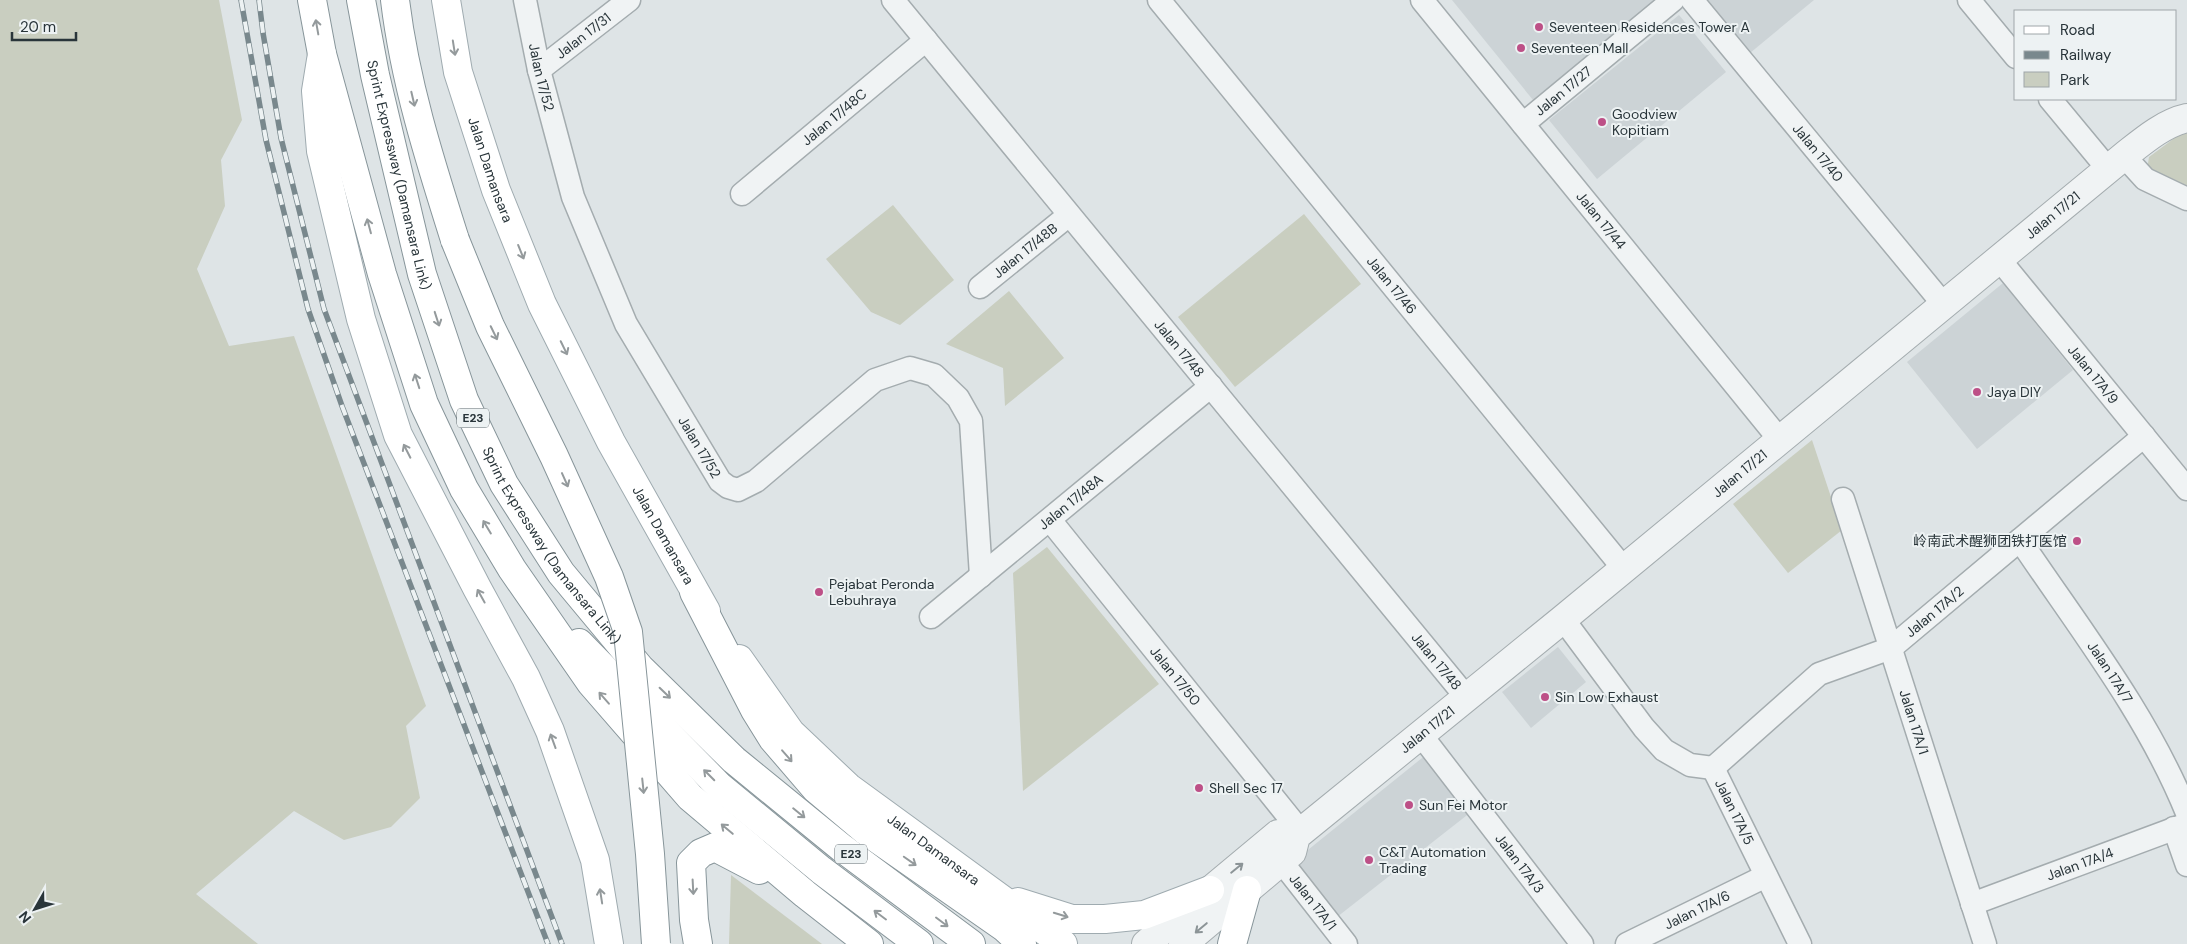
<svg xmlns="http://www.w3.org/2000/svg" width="2187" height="944" viewBox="0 0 2187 944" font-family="'DM Sans','Noto Sans SC',sans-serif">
<rect width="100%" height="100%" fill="#dee4e6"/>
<!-- built -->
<g fill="#ccd3d6">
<polygon points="1452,0 1655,0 1533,100"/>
<polygon points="1707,0 1814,0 1750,53"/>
<polygon points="1679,15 1726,72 1597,179 1549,120"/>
<polygon points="2003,283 2073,370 1977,449 1907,362"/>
<polygon points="1558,647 1586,682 1531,728 1502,692"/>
<polygon points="1427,754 1471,812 1337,917 1293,862"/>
</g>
<!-- green -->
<g fill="#c9cec0">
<polygon points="0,0 219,0 242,120 221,160 225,206 197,269 229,346 294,336 426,706 406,726 420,798 391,827 344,840 294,811 196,894 258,944 0,944"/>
<polygon points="2187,133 2187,189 2147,170 2149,157 2180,134"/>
<polygon points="893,205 954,280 900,325 871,312 826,259"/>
<polygon points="1304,214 1361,284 1235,387 1178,317"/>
<polygon points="1009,291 1064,358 1005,406 1003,368 946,344"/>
<polygon points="1812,440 1842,530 1788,573 1733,504"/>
<polygon points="1047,547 1159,684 1023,791 1013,573"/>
<polygon points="731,875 822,944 729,944"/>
</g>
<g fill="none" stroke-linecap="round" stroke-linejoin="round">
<!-- minor casing -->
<g stroke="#a4acaf" stroke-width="25">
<g id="minor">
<path id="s1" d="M525 0 539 70 573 197 626 324 720 481 728 487 738 490 756 481 875 380 910 368 934 375 958 398 971 421 981 576"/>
<path id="s2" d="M893 0 1467 698"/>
<path id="s3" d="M1159 0 1624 569"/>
<path id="s4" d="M1422 0 1780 440"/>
<path id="s5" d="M1692 0 1944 305"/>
<polyline points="1969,0 2016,57"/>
<path id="s6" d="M539 70 629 0"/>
<polyline points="2050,99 2108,169"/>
<path id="s7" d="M1523 124 1673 0"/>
<polyline points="2124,156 2145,179 2187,199"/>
<path id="s8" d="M742 194 926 40"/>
<path id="s9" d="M1999 259 2187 489"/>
<path id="s10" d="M980 287 1069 215"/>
<path id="s11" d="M1843 499 1985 944"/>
<path id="s12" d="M1050 520 1301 832"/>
<path id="s13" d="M2020 540C2079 628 2147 714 2187 813"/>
<path id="s14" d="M931 617 1211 386"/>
<polyline points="1563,619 1644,728 1664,750 1690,765 1713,768"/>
<path id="s15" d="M1421 735 1582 944"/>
<path id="s16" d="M1713 768 1819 674 1891 648 2144 436"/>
<path id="s17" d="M1713 768 1800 944"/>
<polyline points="2174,828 2187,865"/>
<path id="s18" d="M1281 861 1346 944"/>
<path id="s19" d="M1972 904 2187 824"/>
<path id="s20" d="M1627 944 1766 876"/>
</g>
</g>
<!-- tertiary casing -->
<g stroke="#a4acaf" stroke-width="30">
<g id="tertiary">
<polyline points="1146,944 1278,834 1296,836"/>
<path id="s21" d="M1183 944 1292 852 1296 836 1563 619 2124 156C2143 141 2164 123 2187 118"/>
</g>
</g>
<!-- primary casing -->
<g stroke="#9fabb0" stroke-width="30">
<g id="primary">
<path id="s22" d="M446 0 458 72 496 190 542 304 611 442 706 611"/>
<polyline points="322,54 316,91 321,151 361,319 398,435 477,588 526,678 550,731 595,860 609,944"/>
<path id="s23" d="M739 659 791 733 848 787 1063 944"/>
<polyline points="1018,902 1072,919 1105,919 1144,915 1210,890"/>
</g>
</g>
<!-- motorway casing -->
<g stroke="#87959a" stroke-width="30">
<g id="motorway">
<polyline points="312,0 322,54 382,274 424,404 464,489 512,569 591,683 690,797 805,894 869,944"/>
<path id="s24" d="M361 0 375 75 422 274 464 400 504 484 561 573 640 668 734 760 842 848 971 944"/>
<path d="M395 0C405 83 430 161 455 240"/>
<polyline points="694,592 755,710 773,739 816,789 866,831 1005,928 1022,944"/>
<polyline points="579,643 719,786 821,870 919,944"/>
<polyline points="698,944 694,920 691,863 701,853 715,847 759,870"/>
<polyline points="1232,944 1247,890"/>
</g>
</g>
<!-- minor -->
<use href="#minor" stroke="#f0f3f4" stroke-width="22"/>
<!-- tertiary -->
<use href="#tertiary" stroke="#f0f3f4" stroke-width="28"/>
<!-- primary -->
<use href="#primary" stroke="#fff" stroke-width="28"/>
<!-- motorway -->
<use href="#motorway" stroke="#fff" stroke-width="28"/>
<!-- rail casing -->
<g stroke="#79888d" stroke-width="5.5">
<g id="rail">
<polyline points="241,0 266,140 308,309 342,406 548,944"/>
<polyline points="259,0 263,33 281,138 324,309 562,944"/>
</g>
</g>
<!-- rail -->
<use href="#rail" stroke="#edf2f3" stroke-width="4" stroke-dasharray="11" stroke-linecap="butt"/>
<!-- motorway-bridge casing -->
<g stroke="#87959a" stroke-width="30" stroke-linecap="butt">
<polyline id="motorway-bridge" points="455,240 490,326 554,456 609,577 628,632 650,854 656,944"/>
</g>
<!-- motorway-bridge -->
<use href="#motorway-bridge" stroke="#fff" stroke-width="28"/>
</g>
<!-- one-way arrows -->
<defs><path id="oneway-shaft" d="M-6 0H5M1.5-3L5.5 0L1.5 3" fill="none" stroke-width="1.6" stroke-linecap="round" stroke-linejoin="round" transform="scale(1.25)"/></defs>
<g stroke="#949a9c">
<use href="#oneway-shaft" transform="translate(317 27) rotate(-100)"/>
<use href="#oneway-shaft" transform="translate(454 48) rotate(81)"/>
<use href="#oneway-shaft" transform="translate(413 99) rotate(77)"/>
<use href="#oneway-shaft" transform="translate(369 226) rotate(-105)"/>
<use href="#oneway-shaft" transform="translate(521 252) rotate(68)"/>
<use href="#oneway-shaft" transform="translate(437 319) rotate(72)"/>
<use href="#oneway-shaft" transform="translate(494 333) rotate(64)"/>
<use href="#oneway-shaft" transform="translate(564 348) rotate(64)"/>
<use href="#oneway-shaft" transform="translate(417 381) rotate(-108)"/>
<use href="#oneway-shaft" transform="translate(407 451) rotate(-117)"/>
<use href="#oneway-shaft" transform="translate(565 480) rotate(66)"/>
<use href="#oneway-shaft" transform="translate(487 527) rotate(-121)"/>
<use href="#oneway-shaft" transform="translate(481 596) rotate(-119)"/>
<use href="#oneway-shaft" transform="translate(665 693) rotate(44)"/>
<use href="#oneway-shaft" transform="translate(604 698) rotate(-131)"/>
<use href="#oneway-shaft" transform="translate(553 741) rotate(-110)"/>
<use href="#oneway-shaft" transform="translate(787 756) rotate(49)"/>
<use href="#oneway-shaft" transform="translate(709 775) rotate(-135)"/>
<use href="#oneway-shaft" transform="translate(643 786) rotate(84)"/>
<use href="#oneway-shaft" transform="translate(799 813) rotate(39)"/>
<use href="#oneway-shaft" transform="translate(727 829) rotate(-140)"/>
<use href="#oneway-shaft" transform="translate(910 861) rotate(35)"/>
<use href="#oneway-shaft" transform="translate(693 887) rotate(87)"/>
<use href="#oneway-shaft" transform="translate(601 896) rotate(-99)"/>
<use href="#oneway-shaft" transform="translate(880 915) rotate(-143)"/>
<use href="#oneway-shaft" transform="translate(1061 915) rotate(17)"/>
<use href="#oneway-shaft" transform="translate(942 922) rotate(37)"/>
</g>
<g stroke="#8c9497">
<use href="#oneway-shaft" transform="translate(1237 868) rotate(-39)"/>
<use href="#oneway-shaft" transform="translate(1201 928) rotate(140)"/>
</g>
<!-- markers -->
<g fill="#bd5087" stroke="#edf2f3" stroke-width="2">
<circle cx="1539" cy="27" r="5"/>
<circle cx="1521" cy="48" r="5"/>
<circle cx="1602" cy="122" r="5"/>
<circle cx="1977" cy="392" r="5"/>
<circle cx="2077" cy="541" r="5"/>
<circle cx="819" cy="592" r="5"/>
<circle cx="1545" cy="697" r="5"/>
<circle cx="1199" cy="788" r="5"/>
<circle cx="1409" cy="805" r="5"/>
<circle cx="1369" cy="860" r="5"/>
</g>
<g text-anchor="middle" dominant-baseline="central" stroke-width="4" stroke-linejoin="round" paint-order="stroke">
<!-- shield labels -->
<g fill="#edf2f3" stroke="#646e72" stroke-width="1">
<rect x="457" y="408.5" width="32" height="19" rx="4"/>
<rect x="835" y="844.5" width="32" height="19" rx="4"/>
</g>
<g font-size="12" font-weight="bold" fill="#29353a">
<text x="473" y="418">E23</text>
<text x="851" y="854">E23</text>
</g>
<!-- poi labels -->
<g font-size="14" fill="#29353a" stroke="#edf2f3" text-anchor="start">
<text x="1549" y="27">Seventeen Residences Tower A</text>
<text x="1531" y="48">Seventeen Mall</text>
<text x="1612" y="114">Goodview<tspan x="1612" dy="16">Kopitiam</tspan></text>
<text x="1987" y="392">Jaya DIY</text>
<text x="2067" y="541" text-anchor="end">岭南武术醒狮团铁打医馆</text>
<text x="829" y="584">Pejabat Peronda<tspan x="829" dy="16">Lebuhraya</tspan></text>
<text x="1555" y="697">Sin Low Exhaust</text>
<text x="1209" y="788">Shell Sec 17</text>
<text x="1419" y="805">Sun Fei Motor</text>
<text x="1379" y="852">C&amp;T Automation<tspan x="1379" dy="16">Trading</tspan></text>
</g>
<!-- street labels -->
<g font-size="14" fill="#29353a" stroke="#edf2f3">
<text stroke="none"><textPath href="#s6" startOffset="56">Jalan 17/31</textPath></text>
<text stroke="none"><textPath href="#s1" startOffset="79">Jalan 17/52</textPath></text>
<text stroke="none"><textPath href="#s7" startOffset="52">Jalan 17/27</textPath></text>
<text stroke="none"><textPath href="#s8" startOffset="120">Jalan 17/48C</textPath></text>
<text stroke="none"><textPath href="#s5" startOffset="198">Jalan 17/40</textPath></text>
<text stroke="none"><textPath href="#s22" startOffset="176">Jalan Damansara</textPath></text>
<text stroke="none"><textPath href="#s24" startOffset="179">Sprint Expressway (Damansara Link)</textPath></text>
<text stroke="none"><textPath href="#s21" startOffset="1138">Jalan 17/21</textPath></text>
<text stroke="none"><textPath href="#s4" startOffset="284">Jalan 17/44</textPath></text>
<text stroke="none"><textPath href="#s10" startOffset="58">Jalan 17/48B</textPath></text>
<text stroke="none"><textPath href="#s3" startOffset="368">Jalan 17/46</textPath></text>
<text stroke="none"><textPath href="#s2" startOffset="451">Jalan 17/48</textPath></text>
<text stroke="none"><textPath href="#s9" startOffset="149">Jalan 17A/9</textPath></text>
<text stroke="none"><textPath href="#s1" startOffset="484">Jalan 17/52</textPath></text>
<text stroke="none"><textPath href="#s21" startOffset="732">Jalan 17/21</textPath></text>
<text stroke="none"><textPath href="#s14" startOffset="181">Jalan 17/48A</textPath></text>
<text stroke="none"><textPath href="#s22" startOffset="581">Jalan Damansara</textPath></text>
<text stroke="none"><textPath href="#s24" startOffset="584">Sprint Expressway (Damansara Link)</textPath></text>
<text stroke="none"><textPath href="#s16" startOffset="275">Jalan 17A/2</textPath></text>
<text stroke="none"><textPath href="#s2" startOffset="856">Jalan 17/48</textPath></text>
<text stroke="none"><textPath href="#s13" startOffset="160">Jalan 17A/7</textPath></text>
<text stroke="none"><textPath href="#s12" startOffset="200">Jalan 17/50</textPath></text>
<text stroke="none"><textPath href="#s11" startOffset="234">Jalan 17A/1</textPath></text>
<text stroke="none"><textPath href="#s21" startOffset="328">Jalan 17/21</textPath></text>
<text stroke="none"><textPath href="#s17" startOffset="49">Jalan 17A/5</textPath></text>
<text stroke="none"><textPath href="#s23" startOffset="275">Jalan Damansara</textPath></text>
<text stroke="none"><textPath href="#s15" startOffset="162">Jalan 17A/3</textPath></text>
<text stroke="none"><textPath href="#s19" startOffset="115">Jalan 17A/4</textPath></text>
<text stroke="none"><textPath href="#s18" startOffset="52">Jalan 17A/1</textPath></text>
<text stroke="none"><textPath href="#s20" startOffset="78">Jalan 17A/6</textPath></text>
</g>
</g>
<!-- legend -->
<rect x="2014" y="10" width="162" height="90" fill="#edf2f3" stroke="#9fa6a9"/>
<rect x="2024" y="26" width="25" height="8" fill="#ffffff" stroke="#9fa6a9"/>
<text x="2060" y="35" font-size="15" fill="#29353a">Road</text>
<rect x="2024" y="51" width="25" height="8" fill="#79888d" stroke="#9fa6a9"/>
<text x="2060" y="60" font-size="15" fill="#29353a">Railway</text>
<rect x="2024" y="72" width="25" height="15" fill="#c9cec0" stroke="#9fa6a9"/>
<text x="2060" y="85" font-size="15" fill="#29353a">Park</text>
<!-- north arrow -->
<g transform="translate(35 909) rotate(231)" stroke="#edf2f3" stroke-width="4" paint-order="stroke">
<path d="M0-4L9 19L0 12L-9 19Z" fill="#29353a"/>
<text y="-8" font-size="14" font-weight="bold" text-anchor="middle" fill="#29353a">N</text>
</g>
<!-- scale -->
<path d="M12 32v8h64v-8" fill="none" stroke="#29353a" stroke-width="2.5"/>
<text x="20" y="32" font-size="15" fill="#29353a" stroke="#edf2f3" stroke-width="4" paint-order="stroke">20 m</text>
</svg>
